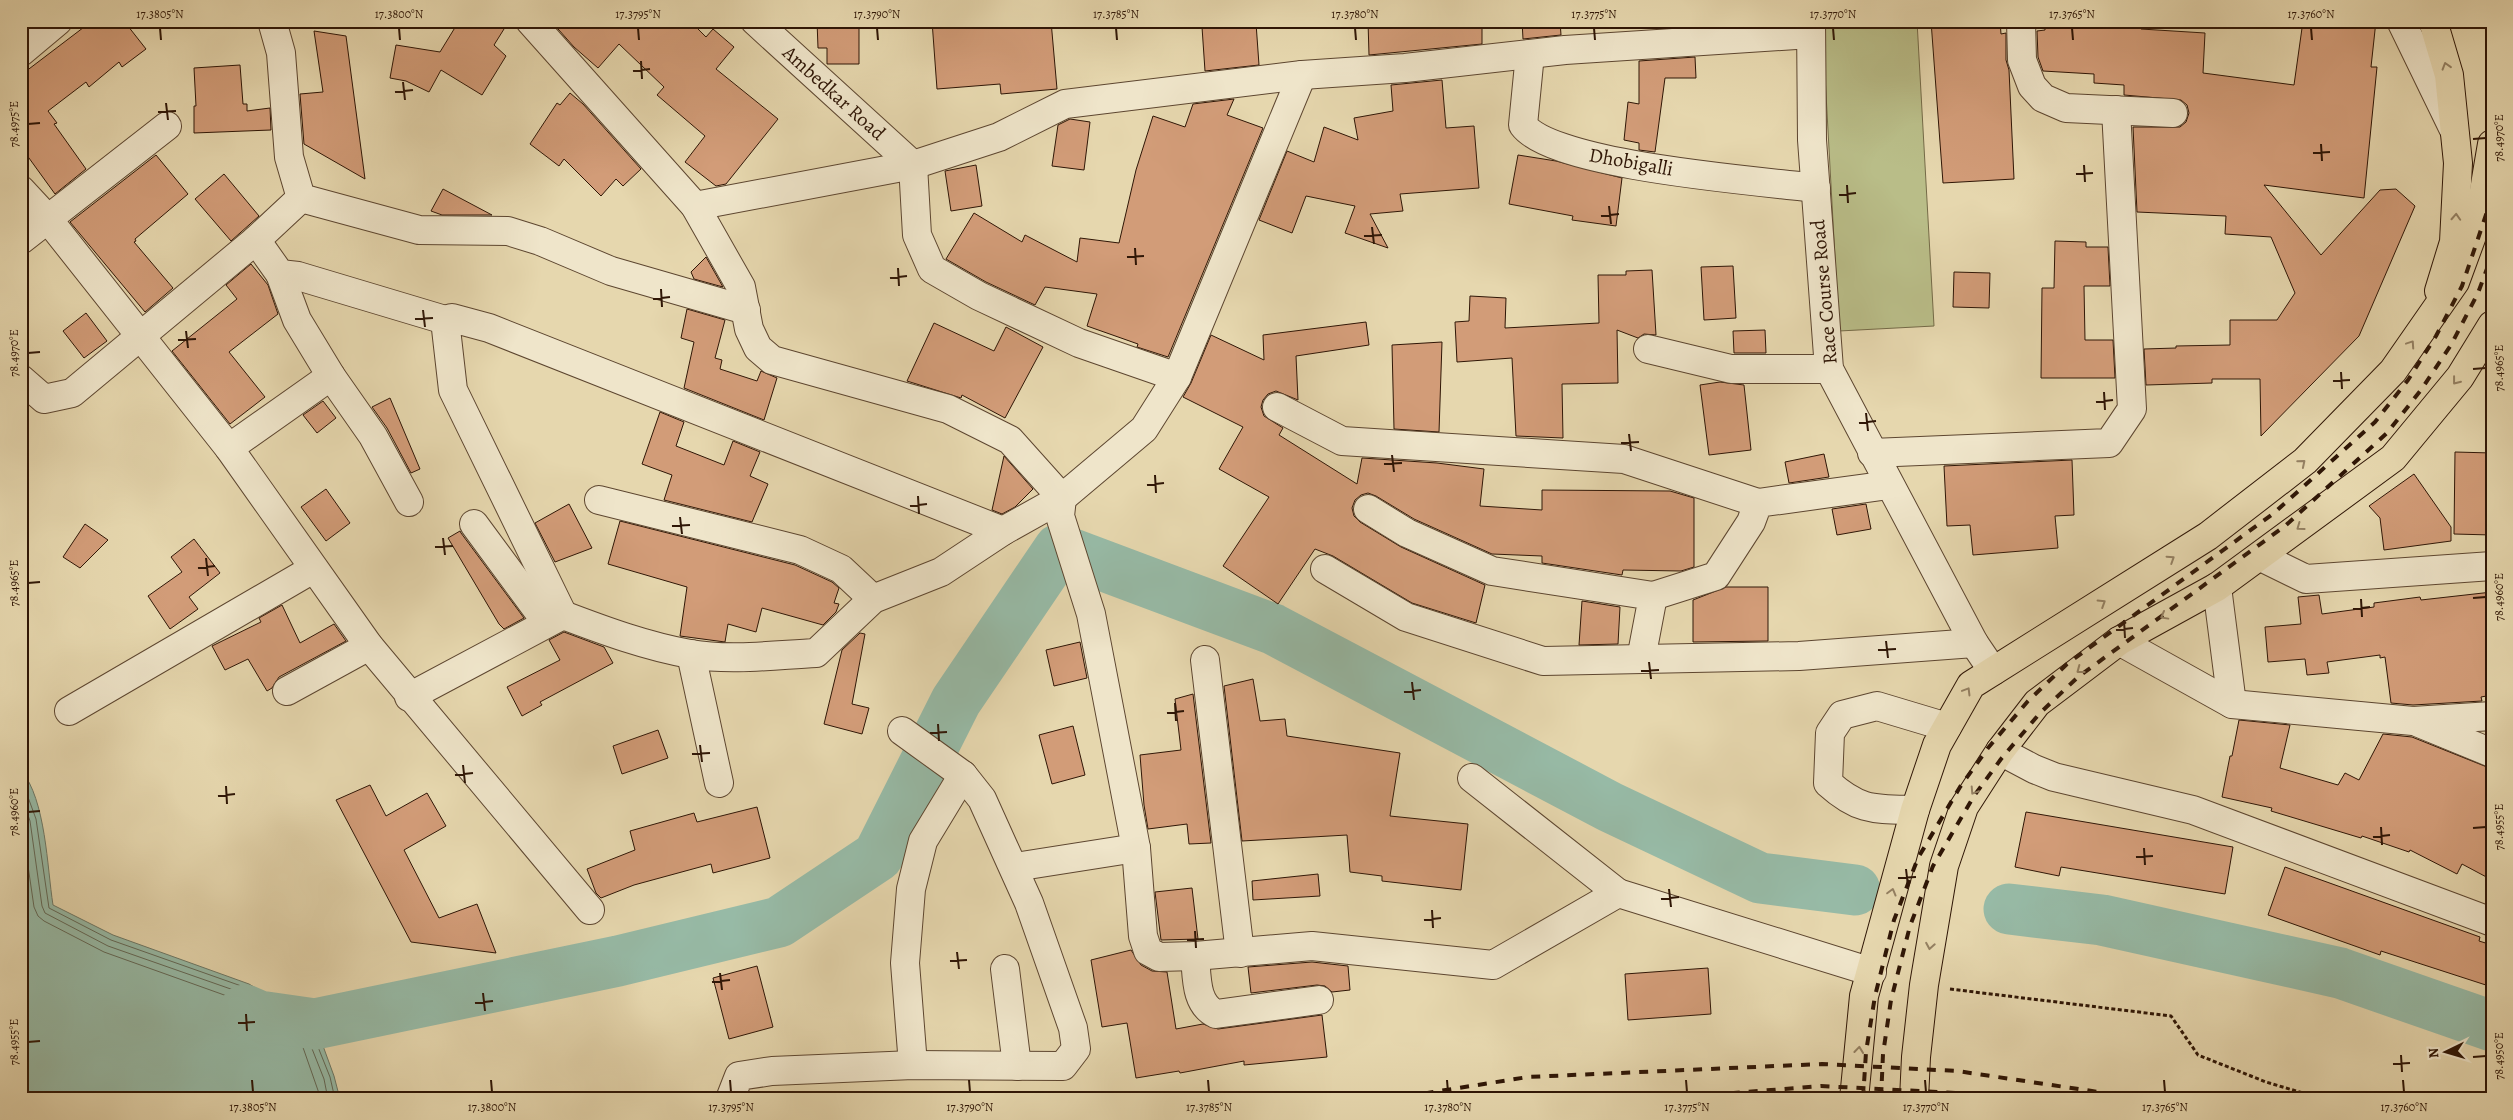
<svg xmlns="http://www.w3.org/2000/svg" width="2513" height="1120" viewBox="0 0 2513 1120" font-family="Alegreya,serif">
<rect width="100%" height="100%" fill="#e6d7ae"/>
<filter id="stains"><feTurbulence type="fractalNoise" baseFrequency=".004" numOctaves="4"/><feColorMatrix values="0 0 0 0 .2 0 0 0 0 .09 0 0 0 0 .02 0 0 0 .5 -.17"/></filter>
<radialGradient id="worn" r=".72"><stop offset=".6" stop-color="#630" stop-opacity="0"/><stop offset="1" stop-color="#630" stop-opacity=".3"/></radialGradient>
<!-- green -->
<polygon fill="#b9bd88" stroke="#746a47" points="1822,21 1917,21 1934,326 1839,331"/>
<!-- water -->
<path fill="#97baa6" stroke="#6d7866" d="M21 770C46 800 47 867 53 905L113 935 249 984 315 1024 334 1076 340 1099H21Z"/>
<g fill="none" stroke-linecap="round" stroke-linejoin="round">
<!-- shore -->
<g stroke="#636856" stroke-width="1">
<polyline points="21,778 36,819 49,908 111,940 247,988 310,1027 330,1077 335,1099"/>
<polyline points="21,795 30,821 42,906 45,913 108,946 245,994 305,1031 324,1079 328,1099"/>
<polyline points="21,818 34,907 38,916 44,921 104,952 241,1001 299,1036 321,1099"/>
</g>
<!-- river -->
<g stroke="#97baa6" stroke-width="51">
<polyline points="2009,909 2102,920 2340,973 2492,1026"/>
<polyline points="245,1010 259,1016 315,1024 618,961 779,922 878,856 956,701 1059,549 1273,629 1610,807 1760,878 1855,890"/>
</g>
</g>
<!-- building -->
<g fill="#d29c78" stroke="#2f1606">
<polygon points="92,21 124,21 146,49 122,67 119,62 89,87 86,82 48,111 57,123 54,124 86,169 55,194 21,147 21,75"/>
<polygon points="459,21 509,21 494,45 506,56 482,95 441,70 429,92 406,81 390,78 396,45 440,52"/>
<polygon points="551,21 690,21 706,37 713,29 734,47 716,69 778,119 726,184 716,186 685,162 705,136 657,95 664,87 619,44 598,68 574,47"/>
<polygon points="817,21 859,21 859,64 827,64 827,48 818,48"/>
<polygon points="932,21 1051,21 1057,89 1001,94 1000,84 937,89"/>
<polygon points="1368,21 1482,21 1482,44 1369,55"/>
<polygon points="1522,21 1560,21 1561,35 1523,39"/>
<polygon points="1931,21 2000,21 2001,34 2006,33 2006,60 2009,70 2014,179 1943,183"/>
<polygon points="2098,21 2142,22 2141,29 2205,33 2203,73 2294,85 2303,21 2376,21 2371,67 2377,67 2364,198 2264,185 2321,255 2380,190 2396,189 2415,206 2359,336 2261,436 2260,379 2212,379 2212,383 2146,385 2144,349 2176,348 2176,346 2230,345 2230,320 2277,320 2295,293 2271,237 2225,234 2226,216 2137,212 2133,127 2180,127 2186,122 2189,113 2187,105 2181,100 2124,95 2124,85 2094,83 2094,74 2043,71 2038,57 2037,31 2045,30 2045,25 2097,28"/>
<polygon points="1256,23 1259,65 1205,71 1202,27"/>
<polygon points="314,31 346,36 365,179 304,144 300,94 323,92"/>
<polygon points="1695,57 1696,78 1665,78 1655,152 1639,150 1639,143 1624,140 1628,102 1639,104 1639,61"/>
<polygon points="240,65 243,104 247,104 247,111 270,108 271,130 194,133 194,106 196,106 194,68"/>
<polygon points="1442,80 1446,128 1474,126 1479,188 1400,194 1403,211 1370,214 1388,248 1345,233 1355,206 1306,196 1292,233 1259,220 1287,151 1314,162 1324,127 1358,140 1354,118 1393,111 1391,85"/>
<polygon points="570,93 583,104 641,169 623,186 616,179 601,196 564,159 559,166 530,144 557,103 560,105"/>
<polygon points="1234,99 1227,115 1263,128 1168,357 1137,347 1138,344 1087,326 1097,294 1045,287 1035,305 986,282 946,259 974,213 1022,242 1025,235 1077,262 1080,238 1119,243 1136,170 1153,116 1185,127 1193,104"/>
<polygon points="1070,119 1090,122 1084,170 1052,166 1058,125"/>
<polygon points="156,155 188,194 135,239 136,241 134,242 173,288 145,312 70,222"/>
<polygon points="1518,155 1556,161 1622,178 1616,226 1572,220 1573,216 1509,204"/>
<polygon points="976,165 982,206 951,211 945,171"/>
<polygon points="224,174 259,216 231,241 195,199"/>
<polygon points="443,189 492,215 442,215 431,211"/>
<polygon points="2055,241 2086,242 2086,247 2108,247 2110,286 2084,286 2085,340 2113,340 2115,378 2041,378 2042,288 2054,288"/>
<polygon points="706,257 723,287 694,279 691,272"/>
<polygon points="251,264 268,285 278,314 229,352 265,397 230,424 172,351 237,299 226,285"/>
<polygon points="1733,266 1736,318 1704,320 1701,267"/>
<polygon points="1652,270 1656,335 1644,334 1638,338 1617,330 1618,383 1562,384 1563,438 1516,436 1512,358 1457,362 1455,322 1469,321 1470,296 1506,298 1505,328 1599,323 1598,275 1626,275 1626,271"/>
<polygon points="1954,272 1990,273 1989,308 1953,307"/>
<polygon points="687,309 725,320 715,358 722,360 720,369 757,381 761,371 777,378 764,420 684,388 694,342 681,338"/>
<polygon points="86,313 107,341 84,358 63,331"/>
<polygon points="1366,322 1369,345 1296,356 1298,400 1276,391 1268,394 1263,400 1261,407 1264,416 1283,428 1279,435 1357,484 1362,458 1437,463 1484,469 1480,506 1542,510 1542,490 1670,491 1694,498 1694,567 1681,571 1623,570 1622,575 1542,563 1542,556 1492,554 1414,519 1376,496 1368,493 1361,495 1355,500 1352,508 1354,516 1360,522 1401,547 1485,585 1476,623 1412,603 1333,556 1315,549 1278,604 1223,566 1269,497 1219,469 1243,427 1183,397 1191,383 1211,335 1264,360 1263,335"/>
<polygon points="934,323 994,351 1006,327 1043,347 1005,418 962,395 961,398 907,381"/>
<polygon points="1765,330 1766,353 1734,353 1733,331"/>
<polygon points="1442,342 1439,432 1394,429 1392,345"/>
<polygon points="1720,382 1744,385 1751,450 1709,455 1700,385"/>
<polygon points="390,398 420,469 411,473 387,428 372,407"/>
<polygon points="323,401 336,418 317,433 303,415"/>
<polygon points="660,412 684,422 676,446 724,465 733,441 760,452 750,476 768,484 752,522 664,500 672,475 642,464"/>
<polygon points="2455,452 2492,453 2492,535 2454,534"/>
<polygon points="1824,454 1829,477 1789,483 1785,462"/>
<polygon points="1004,456 1033,489 1015,507 1002,514 992,510"/>
<polygon points="2072,460 2074,515 2055,516 2058,548 1973,555 1970,525 1947,526 1944,466"/>
<polygon points="2414,474 2451,527 2451,541 2384,550 2380,518 2369,506"/>
<polygon points="326,489 350,523 326,541 301,507"/>
<polygon points="569,504 592,548 555,562 535,523"/>
<polygon points="1866,504 1871,529 1837,535 1832,509"/>
<polygon points="620,521 795,565 832,582 839,588 834,603 839,604 836,612 823,625 762,608 756,632 728,624 725,642 680,636 687,587 608,564"/>
<polygon points="85,524 108,540 80,568 63,557"/>
<polygon points="460,531 461,533 524,618 504,629 499,624 448,538"/>
<polygon points="194,539 220,573 189,597 198,609 170,629 148,596 182,572 171,557"/>
<polygon points="1726,587 1768,587 1768,641 1693,642 1693,600"/>
<polygon points="2492,592 2492,695 2481,697 2482,701 2413,705 2391,703 2385,657 2380,658 2380,655 2327,662 2329,673 2307,675 2305,659 2268,662 2265,627 2301,624 2298,597 2319,595 2322,614 2374,607 2374,603 2420,597 2421,600"/>
<polygon points="1582,601 1620,607 1618,644 1579,645"/>
<polygon points="282,605 300,643 334,624 346,641 279,677 272,688 267,691 248,659 225,670 212,646 261,622 259,618"/>
<polygon points="564,632 604,647 613,663 540,702 542,705 522,716 507,687 560,660 549,640"/>
<polygon points="860,633 865,634 852,704 869,708 862,734 824,724 842,650"/>
<polygon points="1080,642 1087,678 1054,686 1046,650"/>
<polygon points="1253,679 1260,721 1285,719 1287,736 1400,753 1390,816 1468,824 1461,890 1382,881 1382,876 1350,872 1347,835 1242,841 1224,686"/>
<polygon points="1193,694 1211,843 1189,844 1187,824 1148,829 1144,805 1140,755 1181,750 1175,699"/>
<polygon points="2239,720 2290,725 2280,768 2338,785 2345,773 2359,780 2383,734 2412,737 2492,769 2492,880 2462,864 2457,874 2410,850 2409,852 2362,836 2361,838 2271,811 2272,808 2222,797 2230,756 2232,756"/>
<polygon points="1073,726 1085,775 1052,784 1039,735"/>
<polygon points="658,730 668,758 622,774 613,746"/>
<polygon points="370,785 386,816 427,793 446,826 404,850 439,918 477,904 496,953 411,942 336,800"/>
<polygon points="757,807 770,858 713,873 711,864 634,885 601,898 596,893 587,869 635,850 630,831 694,813 697,822"/>
<polygon points="2026,812 2233,847 2225,894 2061,867 2059,876 2015,867"/>
<polygon points="2285,867 2480,937 2479,941 2492,945 2492,987 2381,951 2380,955 2268,915"/>
<polygon points="1318,874 1320,896 1253,900 1252,881"/>
<polygon points="1192,888 1198,939 1161,940 1155,892"/>
<polygon points="1131,950 1141,965 1152,971 1167,972 1176,1029 1203,1024 1218,1029 1322,1015 1327,1057 1244,1065 1244,1061 1180,1073 1179,1071 1136,1078 1127,1023 1102,1027 1091,960"/>
<polygon points="1312,962 1348,966 1350,990 1332,992 1325,986 1317,985 1251,993 1248,967"/>
<polygon points="757,966 773,1027 729,1039 713,978"/>
<polygon points="1708,968 1711,1014 1628,1020 1625,974"/>
</g>
<g fill="none" stroke-linecap="round" stroke-linejoin="round">
<!-- minor casing -->
<g stroke="#5d4630" stroke-width="30">
<g id="minor">
<polyline points="272,21 281,53 289,157 301,198 419,230 508,231 540,241 611,271 746,310"/>
<polyline points="530,21 695,206 741,287 749,329 758,348 772,360 948,409 1010,440 1062,498 1060,516 1091,614 1136,848 1143,936 1148,951 1159,957 1195,956 1312,946 1493,965 1618,893 1872,972"/>
<polyline points="755,21 913,165 917,235 932,269 979,296 1079,343 1177,377"/>
<polyline points="1811,21 1812,140 1829,369 1974,643 1993,671"/>
<polyline points="2021,21 2022,60 2032,86 2043,98 2066,108 2173,113"/>
<polyline points="2401,21 2453,128"/>
<polyline points="21,52 58,21"/>
<path d="M1530 54 1523 125C1553 166 1760 181 1816 188"/>
<polyline points="21,190 47,218 229,448 369,646 590,910"/>
<polyline points="695,206 913,165 999,137 1065,104 1302,75 1405,68 1565,50 1811,34"/>
<polyline points="21,240 167,126"/>
<polyline points="256,240 280,274 298,276 445,320"/>
<polyline points="280,274 297,320 331,376 373,436 409,502"/>
<polyline points="1648,349 1731,369 1829,369"/>
<polyline points="21,379 44,399 72,393 256,240 301,198"/>
<polyline points="1277,407 1342,441 1624,459 1758,503"/>
<polyline points="229,448 331,376"/>
<polyline points="1872,453 2109,443 2132,409 2116,110"/>
<polyline points="599,500 800,550 841,569 873,599"/>
<polyline points="1368,509 1407,533 1492,571 1653,596 1641,659"/>
<polyline points="474,524 547,623"/>
<polyline points="2261,557 2306,579 2492,566"/>
<polyline points="1325,569 1406,617 1543,661 1799,656 1974,643"/>
<polyline points="2217,587 2232,704"/>
<polyline points="1653,596 1716,576 1751,522 1758,503 1889,485"/>
<polyline points="563,615 453,390 445,320 452,318 489,328 1003,531"/>
<polyline points="2119,641 2232,704 2413,721 2492,716"/>
<polyline points="691,654 719,783"/>
<polyline points="1205,660 1240,953"/>
<polyline points="287,691 369,646"/>
<path d="M409 697 563 615C605 631 646 646 690 654 730 661 775 655 816 653L873 599 941 572 1003 531 1062 498 1144 429 1177 377 1302 75"/>
<polyline points="69,711 313,569"/>
<polyline points="2419,723 2492,753"/>
<polyline points="2000,751 2034,769 2054,777 2193,810 2492,922"/>
<polyline points="1472,778 1618,893"/>
<path d="M1915 810C1874 809 1859 811 1828 783L1830 733 1842 715 1877 706 1947 727"/>
<polyline points="1015,867 1136,848"/>
<path d="M1195 956C1197 977 1195 1004 1216 1014L1319 1000"/>
<polyline points="1005,969 1017,1066"/>
<polyline points="913,1065 905,963 911,889 923,841 963,775"/>
<polyline points="730,1099 739,1076 772,1071 913,1065 1063,1066 1076,1049 1073,1028 1029,903 982,799 963,775 902,731"/>
</g>
</g>
<!-- major casing -->
<g stroke="#2f1606" stroke-width="30">
<polyline id="major" points="2433,21 2449,75 2458,163 2454,242 2439,291"/>
</g>
<!-- highway casing -->
<g stroke="#2f1606" stroke-width="30">
<g id="highway">
<polyline points="1854,1099 1864,996 1915,810 1937,745 1971,685 2208,536 2305,461 2393,371 2455,282 2480,214 2492,144"/>
<polyline points="1914,1099 1916,1057 1924,985 1944,866 1964,807 2000,751 2037,703 2119,641 2217,587 2393,458 2460,377 2492,325"/>
</g>
</g>
<!-- path -->
<polyline stroke="#2f1606" stroke-width="3" stroke-dasharray="4 2.5" stroke-linecap="butt" points="1950,989 2171,1016 2198,1055 2266,1082 2323,1099"/>
<!-- minor -->
<use href="#minor" stroke="#efe5ca" stroke-width="28"/>
<!-- major -->
<use href="#major" stroke="#e6d7ae" stroke-width="28"/>
<!-- highway -->
<use href="#highway" stroke="#e6d7ae" stroke-width="28"/>
<!-- rail -->
<g stroke="#2f1606" stroke-width="4" stroke-dasharray="9 9" stroke-linecap="butt">
<polyline points="1389,1099 1528,1077 1822,1064 1957,1071 2146,1099"/>
<polyline points="1659,1099 1821,1086 1957,1093 1991,1099"/>
<polyline points="1863,1099 1866,1052 1875,996 1894,920 1918,858 1960,787 1988,748 2028,701 2067,664 2274,513 2375,422 2408,380 2436,336 2462,286 2492,197"/>
<polyline points="1881,1099 1883,1054 1891,1000 1910,926 1933,866 1974,796 2001,759 2040,713 2078,677 2285,526 2387,433 2421,390 2451,345 2478,293 2492,255"/>
</g>
</g>
<!-- one-way arrows -->
<defs><path id="oneway-chevron" d="M-2-3.5L2.5 0L-2 3.5" fill="none" stroke-width="1.6" stroke-linecap="round" stroke-linejoin="round" transform="scale(1.25)"/></defs>
<g stroke="#948062">
<use href="#oneway-chevron" transform="translate(2446 66) rotate(-107)"/>
<use href="#oneway-chevron" transform="translate(2456 217) rotate(-87)"/>
<use href="#oneway-chevron" transform="translate(2411 344) rotate(-56)"/>
<use href="#oneway-chevron" transform="translate(2456 381) rotate(128)"/>
<use href="#oneway-chevron" transform="translate(2302 463) rotate(-40)"/>
<use href="#oneway-chevron" transform="translate(2300 527) rotate(144)"/>
<use href="#oneway-chevron" transform="translate(2171 559) rotate(-33)"/>
<use href="#oneway-chevron" transform="translate(2102 603) rotate(-32)"/>
<use href="#oneway-chevron" transform="translate(2164 616) rotate(151)"/>
<use href="#oneway-chevron" transform="translate(2080 670) rotate(143)"/>
<use href="#oneway-chevron" transform="translate(1967 691) rotate(-59)"/>
<use href="#oneway-chevron" transform="translate(1974 791) rotate(123)"/>
<use href="#oneway-chevron" transform="translate(1892 892) rotate(-75)"/>
<use href="#oneway-chevron" transform="translate(1930 946) rotate(100)"/>
<use href="#oneway-chevron" transform="translate(1859 1050) rotate(-84)"/>
</g>
<!-- ticks -->
<path fill="none" stroke="#2f1606" stroke-width="2" d="M160 28 161 40M399 28 400 40M638 28 639 40M877 28 878 40M1116 28 1117 40M1355 28 1356 40M1594 28 1595 40M1833 28 1834 40M2072 28 2073 40M2311 28 2312 40M641 61 642 79M633 71 650 69M403 82 405 100M395 92 413 90M166 103 168 120M158 112 176 111M28 124 40 123M2473 139 2486 138M2321 144 2322 161M2313 153 2330 152M2084 165 2085 182M2076 174 2093 173M1847 185 1848 203M1839 195 1856 193M1609 206 1611 224M1601 216 1619 214M1372 227 1374 244M1364 236 1382 235M1135 248 1136 265M1127 257 1144 256M898 268 899 286M890 278 907 276M661 289 662 307M653 299 670 297M423 310 425 327M415 319 433 318M186 331 188 348M178 340 196 339M28 353 40 352M2473 369 2486 368M2341 372 2342 389M2333 381 2350 380M2104 392 2105 410M2096 402 2113 400M1866 413 1868 431M1859 423 1876 421M1629 434 1631 451M1621 443 1639 442M1392 455 1394 472M1384 464 1402 463M1155 475 1156 493M1147 485 1164 483M918 496 919 514M910 506 927 504M680 517 682 534M672 526 690 525M443 538 445 555M435 547 453 546M206 558 208 576M198 568 215 566M28 583 40 582M2473 598 2486 597M2361 599 2362 617M2353 609 2370 607M2124 620 2125 638M2116 630 2133 628M1886 641 1888 658M1878 650 1896 649M1649 662 1651 679M1641 671 1659 670M1412 682 1414 700M1404 692 1421 690M1175 703 1176 721M1167 713 1184 711M938 724 939 741M930 733 947 732M700 745 702 762M692 754 710 753M463 765 465 783M455 775 473 773M226 786 227 804M218 796 235 794M28 812 40 811M2381 827 2382 845M2473 828 2486 827M2373 837 2390 835M2144 848 2145 865M2136 857 2153 856M1906 869 1908 886M1898 878 1916 877M1669 889 1671 907M1661 899 1679 897M1432 910 1433 928M1424 920 1441 918M1195 931 1196 948M1187 940 1204 939M957 952 959 969M950 961 967 960M720 973 722 990M712 982 730 980M483 993 485 1011M475 1003 493 1001M246 1014 247 1031M238 1023 255 1022M28 1042 40 1041M2401 1055 2402 1072M2473 1057 2486 1056M2393 1064 2410 1063M252 1080 253 1092M491 1080 492 1092M730 1080 731 1092M969 1080 970 1092M1208 1080 1209 1092M1447 1080 1448 1092M1686 1080 1687 1092M1925 1080 1926 1092M2164 1080 2165 1092M2403 1080 2404 1092"/>
<g text-anchor="middle" dominant-baseline="central" stroke-width="4" stroke-linejoin="round" paint-order="stroke">
<!-- street labels -->
<g font-size="20" fill="#2f1606" stroke="#efe5ca">
<text transform="translate(834 93) rotate(42)">Ambedkar Road</text>
<text transform="translate(1631 162) rotate(10)">Dhobigalli</text>
<text transform="translate(1824 292) rotate(-95)">Race Course Road</text>
</g>
</g>
<!-- margin -->
<rect width="2513" height="1120" fill="none" stroke="#e6d7ae" stroke-width="55"/>
<!-- north arrow -->
<g transform="translate(2446 1052) rotate(265)" stroke="#efe5ca" stroke-width="4" paint-order="stroke">
<path d="M0-4L9 19L0 12L-9 19Z" fill="#2f1606"/>
<text y="-8" font-size="14" font-weight="bold" text-anchor="middle" fill="#2f1606">N</text>
</g>
<rect x="28" y="28" width="2458" height="1064" fill="none" stroke="#2f1606" stroke-width="2"/>
<g font-size="12" text-anchor="middle" fill="#2f1606">
<text x="160" y="18">17.3805°N</text>
<text x="399" y="18">17.3800°N</text>
<text x="638" y="18">17.3795°N</text>
<text x="877" y="18">17.3790°N</text>
<text x="1116" y="18">17.3785°N</text>
<text x="1355" y="18">17.3780°N</text>
<text x="1594" y="18">17.3775°N</text>
<text x="1833" y="18">17.3770°N</text>
<text x="2072" y="18">17.3765°N</text>
<text x="2311" y="18">17.3760°N</text>
<text transform="translate(14 124) rotate(-90)" y="4">78.4975°E</text>
<text transform="translate(2499 138) rotate(-90)" y="4">78.4970°E</text>
<text transform="translate(14 353) rotate(-90)" y="4">78.4970°E</text>
<text transform="translate(2499 368) rotate(-90)" y="4">78.4965°E</text>
<text transform="translate(14 583) rotate(-90)" y="4">78.4965°E</text>
<text transform="translate(2499 597) rotate(-90)" y="4">78.4960°E</text>
<text transform="translate(14 812) rotate(-90)" y="4">78.4960°E</text>
<text transform="translate(2499 827) rotate(-90)" y="4">78.4955°E</text>
<text transform="translate(14 1042) rotate(-90)" y="4">78.4955°E</text>
<text transform="translate(2499 1056) rotate(-90)" y="4">78.4950°E</text>
<text x="253" y="1111">17.3805°N</text>
<text x="492" y="1111">17.3800°N</text>
<text x="731" y="1111">17.3795°N</text>
<text x="970" y="1111">17.3790°N</text>
<text x="1209" y="1111">17.3785°N</text>
<text x="1448" y="1111">17.3780°N</text>
<text x="1687" y="1111">17.3775°N</text>
<text x="1926" y="1111">17.3770°N</text>
<text x="2165" y="1111">17.3765°N</text>
<text x="2404" y="1111">17.3760°N</text>
</g>
<rect width="100%" height="100%" filter="url(#stains)"/>
<rect width="100%" height="100%" fill="url(#worn)"/>
</svg>
